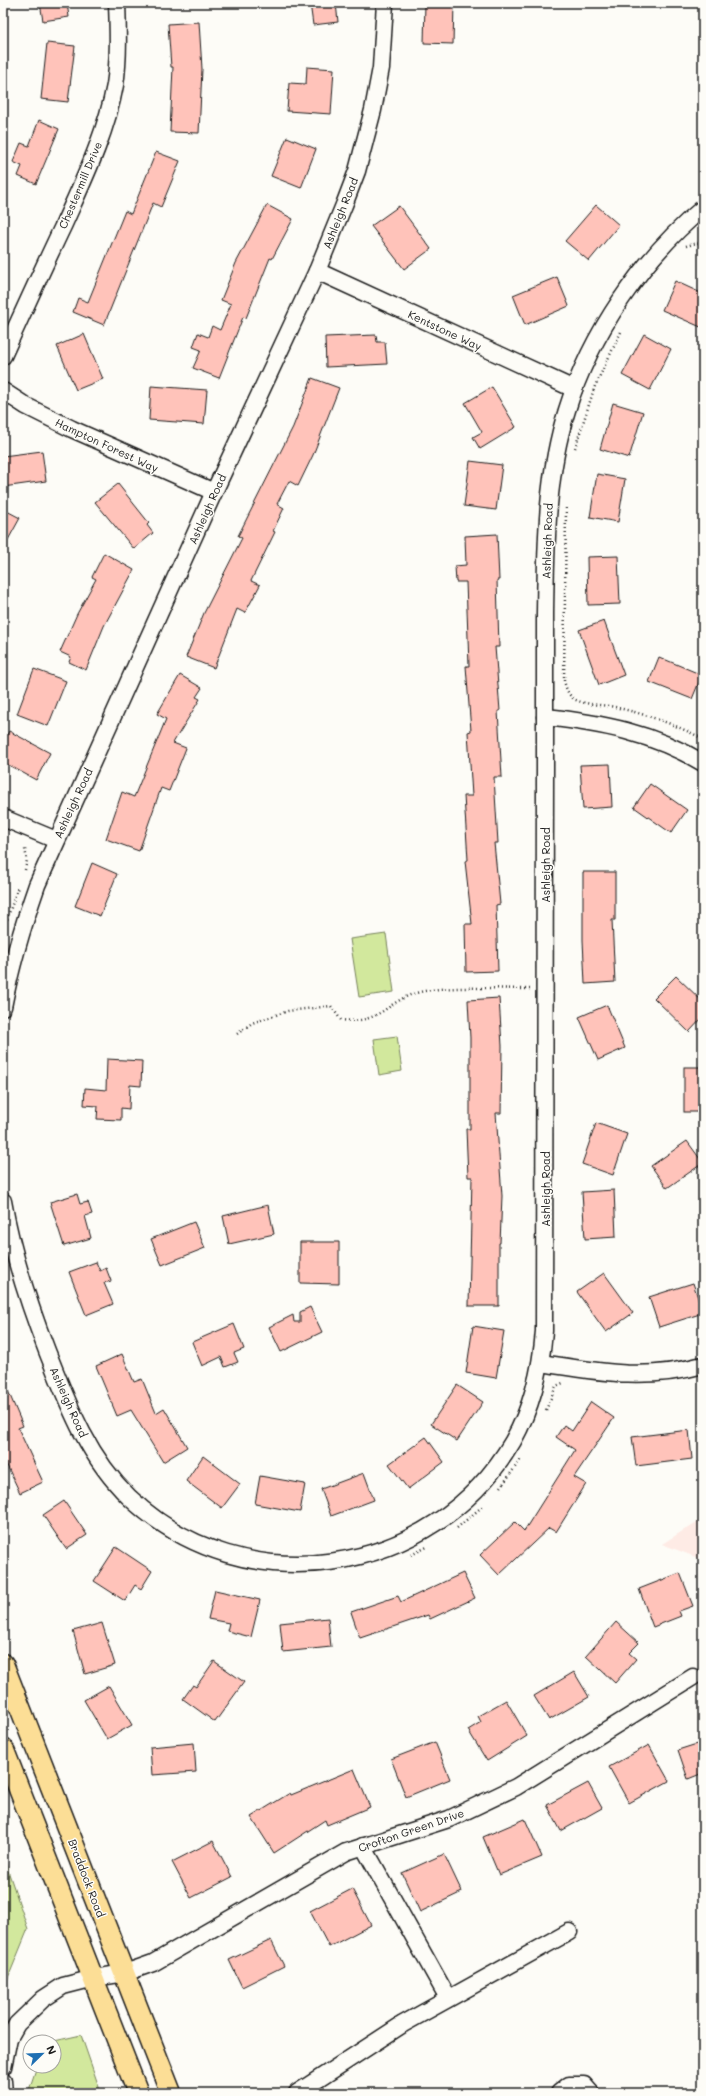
<svg xmlns="http://www.w3.org/2000/svg" width="706" height="2096" viewBox="0 0 706 2096" font-family="Mali,sans-serif">
<rect width="100%" height="100%" fill="#fdfcf7"/>
<filter id="ink" filterUnits="userSpaceOnUse"><feTurbulence type="fractalNoise" baseFrequency=".025" numOctaves="2"/><feDisplacementMap in="SourceGraphic" scale="8" xChannelSelector="R" yChannelSelector="G"/><feConvolveMatrix kernelMatrix="1 2 1 2 8 2 1 2 1" color-interpolation-filters="sRGB"/></filter>
<g filter="url(#ink)">
<!-- built -->
<polygon fill="#feebe5" points="703,1518 703,1560 662,1544"/>
<!-- green -->
<g fill="#d2e89d" stroke="#77825c">
<polygon points="386,934 394,992 359,997 350,939"/>
<polygon points="397,1036 402,1071 379,1075 374,1039"/>
<polygon points="3,1856 28,1929 3,1990"/>
<polygon points="81,2035 101,2093 28,2093 37,2066 54,2066 54,2042 50,2042"/>
</g>
<!-- building -->
<g fill="#ffc3ba" stroke="#1c1c1c">
<polygon points="40,3 67,3 69,17 43,21"/>
<polygon points="310,3 336,3 338,22 313,25"/>
<polygon points="425,3 454,3 453,44 424,43"/>
<polygon points="199,22 202,69 199,133 170,132 173,67 171,67 168,24"/>
<polygon points="47,43 75,46 68,102 41,99"/>
<polygon points="307,67 334,69 331,114 287,111 289,83 306,84"/>
<polygon points="39,120 59,129 36,184 18,176 22,166 13,162 21,143 29,146"/>
<polygon points="287,137 316,149 301,188 271,176"/>
<polygon points="156,152 180,161 161,207 153,203 104,325 73,312 78,298 88,302 125,211 131,214"/>
<polygon points="267,205 293,219 272,259 270,258 246,318 243,317 219,378 193,368 201,350 193,347 198,333 208,337 212,326 220,330 231,304 221,300 236,263"/>
<polygon points="596,205 619,225 589,261 565,241"/>
<polygon points="399,206 431,249 404,269 371,226"/>
<polygon points="557,277 569,306 525,325 513,295"/>
<polygon points="675,281 703,294 703,328 662,310"/>
<polygon points="84,334 103,379 76,390 57,346"/>
<polygon points="644,334 671,349 650,390 622,375"/>
<polygon points="376,335 377,342 385,342 387,364 326,367 325,337"/>
<polygon points="312,378 339,388 313,455 298,486 289,481 277,504 284,508 273,531 275,532 251,581 260,585 245,613 237,609 214,668 186,657 204,613 242,538 238,536 293,427"/>
<polygon points="151,386 207,390 204,424 149,420"/>
<polygon points="492,387 516,427 480,449 473,437 482,432 465,403"/>
<polygon points="613,403 643,412 629,458 600,449"/>
<polygon points="42,451 46,481 3,487 3,456"/>
<polygon points="470,461 502,465 496,510 464,506"/>
<polygon points="597,474 625,479 618,522 590,517"/>
<polygon points="118,484 149,523 147,525 153,533 134,549 95,502"/>
<polygon points="3,509 20,518 3,549"/>
<polygon points="497,534 499,580 497,580 499,647 495,647 500,711 498,711 502,777 494,777 498,843 494,843 500,904 496,905 498,971 466,972 465,924 472,924 465,861 468,860 464,796 472,796 468,732 471,731 466,666 469,666 466,582 456,582 455,566 466,565 465,536"/>
<polygon points="104,553 134,570 104,626 86,670 69,662 71,657 60,652 77,614 96,579 92,577"/>
<polygon points="618,556 620,604 588,605 587,557"/>
<polygon points="604,621 624,675 599,685 579,630"/>
<polygon points="659,657 702,675 692,699 649,682"/>
<polygon points="34,669 66,681 48,726 17,714"/>
<polygon points="180,675 202,688 196,697 200,699 173,743 186,748 169,791 161,788 139,851 106,839 122,792 134,797 166,719 157,714"/>
<polygon points="9,731 50,753 36,780 3,762 3,743"/>
<polygon points="610,764 612,807 583,809 580,765"/>
<polygon points="650,784 687,810 671,833 634,807"/>
<polygon points="92,863 117,874 100,916 75,906"/>
<polygon points="583,872 615,872 615,920 612,920 615,982 585,984 583,940"/>
<polygon points="676,976 703,1002 703,1017 689,1032 654,998"/>
<polygon points="499,998 502,1046 501,1113 496,1113 502,1196 500,1243 499,1243 499,1306 469,1306 472,1177 468,1177 466,1129 470,1129 470,1038 468,1000"/>
<polygon points="607,1005 625,1048 598,1060 579,1017"/>
<polygon points="107,1059 142,1061 141,1086 130,1085 129,1109 121,1108 121,1120 97,1119 98,1106 84,1105 85,1088 106,1090"/>
<rect x="684" y="1067" width="19" height="45"/>
<polygon points="596,1123 627,1134 613,1175 582,1164"/>
<polygon points="687,1141 703,1163 667,1188 651,1166"/>
<polygon points="614,1190 616,1237 585,1239 582,1192"/>
<polygon points="77,1194 80,1204 88,1202 92,1214 85,1216 91,1238 64,1246 50,1202"/>
<polygon points="268,1205 274,1234 229,1244 223,1216"/>
<polygon points="194,1222 205,1248 162,1265 151,1239"/>
<polygon points="300,1242 339,1242 339,1284 300,1283"/>
<polygon points="96,1262 100,1271 106,1268 111,1281 104,1283 113,1304 86,1315 69,1272"/>
<polygon points="604,1273 633,1313 606,1332 577,1292"/>
<polygon points="693,1283 703,1313 659,1327 649,1297"/>
<polygon points="310,1307 322,1332 281,1352 269,1327 293,1315 294,1322 300,1322 300,1312"/>
<polygon points="234,1324 244,1349 234,1353 238,1362 225,1367 221,1357 202,1366 192,1342"/>
<polygon points="473,1326 504,1331 496,1378 466,1373"/>
<polygon points="122,1354 134,1382 142,1379 156,1413 164,1408 187,1447 163,1462 131,1410 117,1416 96,1366"/>
<polygon points="3,1379 23,1426 18,1428 43,1482 20,1493 3,1457"/>
<polygon points="457,1385 483,1402 457,1441 431,1424"/>
<polygon points="591,1402 614,1418 574,1477 586,1484 556,1532 549,1528 499,1575 480,1555 515,1522 524,1531 575,1450 556,1437 564,1425 572,1431"/>
<polygon points="689,1430 692,1459 636,1466 632,1437"/>
<polygon points="426,1437 444,1462 408,1489 389,1464"/>
<polygon points="203,1456 240,1484 222,1508 186,1481"/>
<polygon points="364,1473 374,1500 331,1516 321,1489"/>
<polygon points="260,1476 305,1484 300,1512 255,1504"/>
<polygon points="64,1501 87,1535 66,1549 43,1515"/>
<polygon points="116,1547 152,1571 141,1589 135,1585 125,1601 94,1581"/>
<polygon points="463,1573 475,1598 430,1619 428,1615 360,1638 351,1612 398,1596 401,1602"/>
<polygon points="680,1573 693,1606 679,1611 681,1616 653,1627 639,1589"/>
<polygon points="215,1590 260,1600 251,1637 227,1631 229,1623 208,1619"/>
<polygon points="328,1618 331,1647 283,1652 280,1623"/>
<polygon points="616,1622 639,1643 629,1653 636,1659 615,1683 586,1656"/>
<polygon points="102,1623 115,1665 85,1674 73,1631"/>
<polygon points="214,1661 244,1682 215,1722 183,1699 193,1685 196,1687"/>
<polygon points="574,1672 589,1697 549,1720 534,1696"/>
<polygon points="109,1686 132,1725 107,1739 84,1700"/>
<polygon points="506,1700 527,1736 487,1761 468,1730 481,1722 478,1716"/>
<polygon points="435,1742 450,1779 406,1797 391,1759"/>
<polygon points="703,1742 703,1773 688,1779 678,1750"/>
<polygon points="194,1743 196,1772 152,1775 150,1747"/>
<polygon points="649,1745 669,1781 629,1803 609,1767"/>
<polygon points="354,1769 370,1807 327,1825 325,1820 274,1853 251,1817 290,1793 291,1795"/>
<polygon points="588,1783 602,1808 561,1831 547,1805"/>
<polygon points="525,1819 542,1857 499,1875 483,1837"/>
<polygon points="213,1841 232,1877 191,1898 172,1862"/>
<polygon points="444,1854 462,1892 420,1912 402,1873"/>
<polygon points="352,1889 371,1925 329,1947 310,1911"/>
<polygon points="271,1940 284,1966 242,1987 229,1960"/>
</g>
<g fill="none" stroke-linecap="round" stroke-linejoin="round">
<!-- minor casing -->
<g stroke="#1c1c1c" stroke-width="19">
<g id="minor">
<polyline points="317,271 574,389"/>
<path d="M3 356C23 312 43 268 64 224 84 179 106 134 115 85 119 58 118 30 117 3"/>
<polyline points="3,391 26,406 72,429 214,492"/>
<path d="M545 717C601 723 653 733 703 763"/>
<polyline points="3,818 56,840"/>
<path d="M3 1007C11 965 23 925 37 885L214 492 317 271 344 205 357 171 373 110 381 68 385 3"/>
<path d="M3 1201C12 1253 28 1302 47 1351 68 1404 87 1456 129 1497 244 1607 434 1577 513 1441 532 1407 541 1370 544 1331 545 1143 545 955 545 766 545 716 545 665 545 614 546 545 546 476 567 410 590 335 643 257 703 208"/>
<path d="M541 1363C600 1372 645 1381 703 1365"/>
<polyline points="363,1846 448,1998"/>
<polyline points="3,2067 9,2038 17,2024 43,1999 63,1986 94,1978 125,1973 153,1963 346,1852 449,1819 516,1787 693,1677"/>
<polyline points="3,2081 4,2093"/>
<polyline points="297,2093 403,2024 569,1932"/>
<polyline points="559,2093 569,2085 584,2085 591,2093"/>
</g>
</g>
<!-- major casing -->
<g stroke="#1c1c1c" stroke-width="23">
<g id="major">
<polyline points="3,1664 171,2093"/>
<polyline points="3,1748 138,2093"/>
</g>
</g>
<!-- path -->
<g stroke="#1c1c1c" stroke-width="2.5" stroke-dasharray="1 3" stroke-linecap="butt">
<polyline points="686,246 697,243 703,244"/>
<polyline points="575,448 595,386 621,332"/>
<path d="M566 508 564 681C566 688 568 695 574 699 587 706 605 704 619 708 648 715 677 725 703 739"/>
<polyline points="25,870 27,860 25,849"/>
<polyline points="3,931 18,887"/>
<path d="M237 1034 252 1023 288 1011 331 1006 341 1020C382 1025 386 1000 420 992 450 985 498 989 531 989"/>
<polyline points="546,1410 556,1386 563,1383"/>
<polyline points="501,1487 521,1459"/>
<polyline points="457,1528 484,1505"/>
<polyline points="411,1555 427,1547"/>
</g>
<!-- minor -->
<use href="#minor" stroke="#fdfcf7" stroke-width="16"/>
<!-- major -->
<use href="#major" stroke="#fcde96" stroke-width="20"/>
</g>
</g>
<g text-anchor="middle" dominant-baseline="central" stroke-width="3" stroke-linejoin="round" paint-order="stroke">
<!-- street labels -->
<g font-size="11" fill="#1c1c1c" stroke="#fdfcf7">
<text transform="translate(80 185) rotate(-67)">Chestermill Drive</text>
<text transform="translate(340 213) rotate(-68)">Ashleigh Road</text>
<text transform="translate(445 330) rotate(25)">Kentstone Way</text>
<text transform="translate(107 445) rotate(25)">Hampton Forest Way</text>
<text transform="translate(207 509) rotate(-66)">Ashleigh Road</text>
<text transform="translate(547 541) rotate(-88)">Ashleigh Road</text>
<text transform="translate(73 803) rotate(-65)">Ashleigh Road</text>
<text transform="translate(545 865) rotate(-90)">Ashleigh Road</text>
<text transform="translate(545 1189) rotate(-90)">Ashleigh Road</text>
<text transform="translate(69 1402) rotate(66)">Ashleigh Road</text>
<text transform="translate(411 1830) rotate(-19)">Crofton Green Drive</text>
<text transform="translate(87 1878) rotate(69)">Braddock Road</text>
</g>
</g>
<!-- margin -->
<rect width="706" height="2096" fill="none" stroke="#fdfcf7" stroke-width="16"/>
<rect x="8" y="8" width="690" height="2080" fill="none" stroke="#1c1c1c" stroke-width="1.5" filter="url(#ink)"/>
<!-- north arrow -->
<g transform="translate(42 2054) rotate(67)"><circle r="19" fill="#fdfcf7" stroke="#a3a29f"/>
<path d="M0-3L7 15L0 10L-7 15Z" fill="#1f6fb2"/>
<text y="-6" font-size="11" font-weight="bold" text-anchor="middle" fill="#1c1c1c">N</text>
</g>
</svg>
